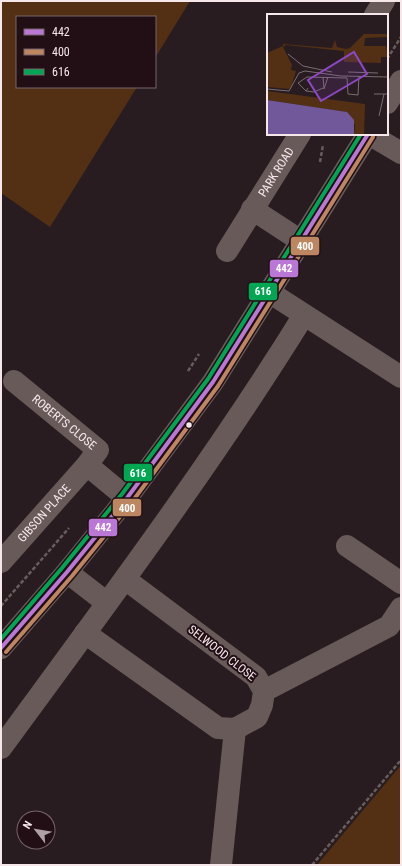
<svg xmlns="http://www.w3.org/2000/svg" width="402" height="866" viewBox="0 0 402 866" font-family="'Roboto Condensed',sans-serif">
<rect width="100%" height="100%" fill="#281c20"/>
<!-- green -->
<g fill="#533013">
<polygon points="1,1 190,1 155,58 155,17 17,17 17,87 137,87 50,227 1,193"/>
<polygon points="401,765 401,865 317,865"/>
</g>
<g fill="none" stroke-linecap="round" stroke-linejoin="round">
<!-- path -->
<g stroke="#685d5d" stroke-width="2.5" stroke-dasharray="4 2" stroke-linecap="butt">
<polyline points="387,59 401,37"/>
<polyline points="320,162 323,145"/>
<polyline points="188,371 199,354"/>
<polyline points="1,606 69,528"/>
<polyline points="312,865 401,760"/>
</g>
<!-- minor -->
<g stroke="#675a59" stroke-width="22">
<polyline points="375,15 384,1"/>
<polyline points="369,134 401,153"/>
<polyline points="252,209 301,241"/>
<path id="s1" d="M227 251 300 134"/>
<polyline points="269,292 401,377"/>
<path id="s2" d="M14 381 98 450 87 465 127 498"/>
<polyline points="347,546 401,583"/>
<path id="s3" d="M1 562 87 465"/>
<polyline points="67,572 107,603"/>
<polyline points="85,633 218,728 235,729 257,717 262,705 264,691 256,677 125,579"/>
<polyline points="264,691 389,626 401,608"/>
<path d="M1 748C105 606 211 465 304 315"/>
<polyline points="221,865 235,729"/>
</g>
<!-- major -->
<g stroke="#6a5b5b" stroke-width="22">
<polyline points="387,103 401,81"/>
<polyline points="1,648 67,572 127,498 213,382 368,134"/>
</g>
<!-- bus-1 casing -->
<g stroke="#220f15" stroke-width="7">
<polyline id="bus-1" points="1,648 67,572 127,498 213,382 368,134"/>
</g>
<!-- bus-2 casing -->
<g stroke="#220f15" stroke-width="7">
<polyline id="bus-2" points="6,652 72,576 132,502 218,386 373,137"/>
</g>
<!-- bus-3 casing -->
<g stroke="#220f15" stroke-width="7">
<polyline id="bus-3" points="1,639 62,568 122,494 208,379 361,134"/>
</g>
<!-- bus-1 -->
<use href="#bus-1" stroke="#ba77d6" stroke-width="4"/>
<!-- bus-2 -->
<use href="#bus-2" stroke="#bb8660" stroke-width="4"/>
<!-- bus-3 -->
<use href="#bus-3" stroke="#00a651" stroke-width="4"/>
</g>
<!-- markers -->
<circle fill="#f6e7eb" stroke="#220f15" stroke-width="1.5" cx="189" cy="425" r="3.5"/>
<g text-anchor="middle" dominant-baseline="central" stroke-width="4" stroke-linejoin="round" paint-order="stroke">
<!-- street labels -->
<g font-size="12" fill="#f6e7eb" stroke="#220f15">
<text stroke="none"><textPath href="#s1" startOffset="93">PARK ROAD</textPath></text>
<text stroke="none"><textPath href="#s2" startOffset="65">ROBERTS CLOSE</textPath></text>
<text stroke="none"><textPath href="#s3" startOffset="65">GIBSON PLACE</textPath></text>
<text transform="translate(222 653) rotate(38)">SELWOOD CLOSE</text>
</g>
</g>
<!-- overview -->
<g transform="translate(267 14)">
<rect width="121" height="121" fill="#281c20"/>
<path d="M97 20H121V23L98 24 97 32H119L121 43H114V49L77 48V37L19 31 16 33 25 51 24 56 29 57 24 73 22 75 0 73V39L16 32V30L65 34 68 26 70 33 79 35 83 34ZM0 77 98 90 97 121H87L88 111 78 98 0 86Z" fill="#533013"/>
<path d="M0 86 80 98 87 106V121H0Z" fill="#71589a"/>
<path fill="none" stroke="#7a6d71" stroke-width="1" d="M21 40 36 52 65 58M81 58 111 59M56 63 57 75 61 63M80 64 81 80 91 81 92 62M41 74 39 77 47 78 56 74M0 75 22 77 32 59 38 57 74 62 121 63M39 77 31 69 40 63 80 64M107 80H121M112 102 117 80"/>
<path fill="#8d48c6" fill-opacity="0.15" stroke="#8d48c6" stroke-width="2" d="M87 38 100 60 54 87 41 66Z"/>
<rect width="121" height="121" fill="none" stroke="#f6e7eb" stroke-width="2"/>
</g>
<g stroke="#220f15" stroke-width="1.5">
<rect x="290" y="236" width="30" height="20" rx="4" fill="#bb8660"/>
<rect x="269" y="259" width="30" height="19" rx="4" fill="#ba77d6"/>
<rect x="248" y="282" width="30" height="19" rx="4" fill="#00a651"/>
<rect x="123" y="463" width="30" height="19" rx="4" fill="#00a651"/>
<rect x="112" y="498" width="30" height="19" rx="4" fill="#bb8660"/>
<rect x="88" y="518" width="30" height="19" rx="4" fill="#ba77d6"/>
</g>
<g font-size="11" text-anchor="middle" font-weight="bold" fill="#fff">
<text x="305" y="250">400</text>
<text x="284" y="272">442</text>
<text x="263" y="295">616</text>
<text x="138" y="477">616</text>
<text x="127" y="512">400</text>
<text x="103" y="531">442</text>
</g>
<!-- border -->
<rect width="402" height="866" fill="none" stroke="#f6e7eb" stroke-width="4"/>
<!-- legend -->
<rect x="16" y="16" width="140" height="72" fill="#220f15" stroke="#77656b"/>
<rect x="24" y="29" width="20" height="6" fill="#ba77d6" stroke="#77656b"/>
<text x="52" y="36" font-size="12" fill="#f6e7eb">442</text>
<rect x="24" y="49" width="20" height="6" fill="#bb8660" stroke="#77656b"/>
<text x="52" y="56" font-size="12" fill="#f6e7eb">400</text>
<rect x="24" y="69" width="20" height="6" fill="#00a651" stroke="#77656b"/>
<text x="52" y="76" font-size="12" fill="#f6e7eb">616</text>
<!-- north arrow -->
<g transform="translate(36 830) rotate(301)"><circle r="19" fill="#220f15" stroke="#77656b"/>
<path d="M0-3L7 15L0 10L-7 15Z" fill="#aea0a4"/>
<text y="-6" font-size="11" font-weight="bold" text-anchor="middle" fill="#f6e7eb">N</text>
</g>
</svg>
